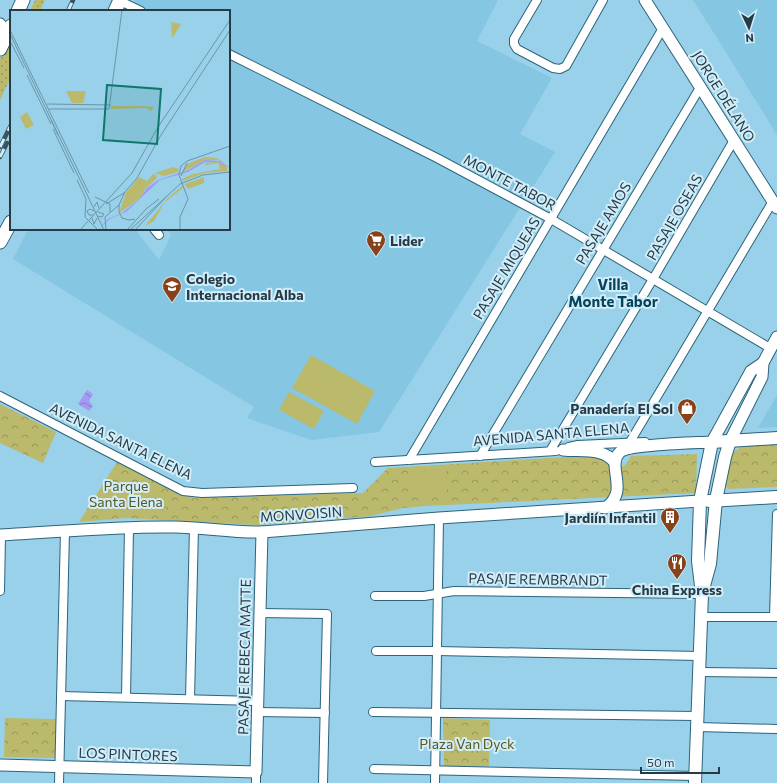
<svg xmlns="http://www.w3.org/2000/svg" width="777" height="783" viewBox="0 0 777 783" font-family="Commissioner,sans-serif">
<defs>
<pattern id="grass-dots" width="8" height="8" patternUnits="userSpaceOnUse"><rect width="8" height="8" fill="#bab96c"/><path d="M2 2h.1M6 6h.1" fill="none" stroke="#97985b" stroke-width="1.8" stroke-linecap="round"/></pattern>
<pattern id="park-crowns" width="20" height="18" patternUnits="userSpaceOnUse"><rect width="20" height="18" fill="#bab96c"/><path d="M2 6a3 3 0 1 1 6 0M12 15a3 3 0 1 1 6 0" fill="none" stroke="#97985b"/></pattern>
<pattern id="water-waves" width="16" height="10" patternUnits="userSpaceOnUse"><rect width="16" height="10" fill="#a49af4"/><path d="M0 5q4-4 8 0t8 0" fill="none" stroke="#857fc7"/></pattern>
</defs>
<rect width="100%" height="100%" fill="#99d1ea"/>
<!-- built -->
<g fill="#85c6e2">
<polygon points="135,0 498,0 477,41 552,78 520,134 555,152 379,432 311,440 247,418 254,407 13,259 28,229 135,229 159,260 171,235 167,229 229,229 229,11 130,11"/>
<polygon points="693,0 777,0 777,135 722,46"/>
<polygon points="777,395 777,427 758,428"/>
</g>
<!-- grass -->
<g fill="url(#grass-dots)">
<polygon points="35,0 45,0 40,11 30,11"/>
<polygon points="7,45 11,52 11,77 0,100 0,59"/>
</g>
<!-- park -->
<g fill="url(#park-crowns)">
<polygon points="0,404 56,432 43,463 0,443"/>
<polygon points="777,444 777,487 728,489 725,484 732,453 744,445"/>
<polygon points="697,454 696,493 425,506 403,508 371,516 256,525 126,518 79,522 117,462 194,498 363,493 388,468 597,455 606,456 624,467 631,456"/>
<polygon points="5,718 56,719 55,758 4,757"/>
<polygon points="443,718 490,720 489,766 444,767"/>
</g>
<!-- pitch -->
<g fill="#bab96c">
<polygon points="311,355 375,391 357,424 292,388"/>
<polygon points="289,392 324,411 314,429 279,410"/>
<polygon points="446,470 447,492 410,494 408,472"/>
</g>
<!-- water -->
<polygon fill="url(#water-waves)" points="87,390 93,394 89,401 93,406 89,411 78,404"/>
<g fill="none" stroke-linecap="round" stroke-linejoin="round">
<!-- minor casing -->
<g stroke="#2e647b" stroke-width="10">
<g id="minor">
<polyline points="537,0 514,39 514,44 517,49 553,68 560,69 566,66 603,0"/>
<polyline points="120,1 141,11"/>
<polyline points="229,54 437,158 551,219 770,348"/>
<polyline points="154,229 159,235"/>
<polyline points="0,396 183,491 202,493 353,488"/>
<polyline points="630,442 773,201"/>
<polyline points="569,447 578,445 645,442"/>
<polyline points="550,451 653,279 734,140"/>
<polyline points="480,456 701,86"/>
<polyline points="409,460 663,28"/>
<polyline points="375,462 556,451"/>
<polyline points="0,591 1,535"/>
<polyline points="375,596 424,596 454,591 702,594"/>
<polyline points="260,613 327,614 323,783"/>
<polyline points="700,617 777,617"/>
<polyline points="774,617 777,514"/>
<polyline points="376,651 437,651 699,656"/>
<polyline points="699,672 777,673"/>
<polyline points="61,696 258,701"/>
<polyline points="126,697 129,528"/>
<polyline points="190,699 194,527"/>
<polyline points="257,712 325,713"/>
<polyline points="373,712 697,716"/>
<polyline points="697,727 777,729"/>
<polyline points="374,769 696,776"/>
<polyline points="59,783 65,531"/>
<polyline points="256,783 256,772"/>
<polyline points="435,783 439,518"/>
</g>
</g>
<!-- tertiary casing -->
<g stroke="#2e647b" stroke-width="13">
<g id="tertiary">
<polyline points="645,0 777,208"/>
<polyline points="0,24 11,39"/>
<polyline points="730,441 762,377 763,363 777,337"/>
<path d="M563 450C581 452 604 447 615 463"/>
<path d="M605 508C631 491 605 466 620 452 630 444 696 443 712 442L751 371 763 363"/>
<path d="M0 535C58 532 116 526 174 527 203 527 232 533 262 532L439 518 700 501"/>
<polyline points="0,765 256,772 262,532"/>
</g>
</g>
<!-- secondary casing -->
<g stroke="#2e647b" stroke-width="14">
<g id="secondary">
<polyline points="709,501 777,497"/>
<polyline points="702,593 710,564 716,500 725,457 730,441"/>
<polyline points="695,783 702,594 698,561 700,501 712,442 777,438"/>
</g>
</g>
<!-- primary casing -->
<g stroke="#2e647b" stroke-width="15">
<g id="primary">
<polyline points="18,11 23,0"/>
<polyline points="115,11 120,0"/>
<polyline points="0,49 11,26"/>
<polyline points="0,242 11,222"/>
</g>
</g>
<!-- minor -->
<use href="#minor" stroke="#fff" stroke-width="8"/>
<!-- tertiary -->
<use href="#tertiary" stroke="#fff" stroke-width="11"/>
<!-- secondary -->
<use href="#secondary" stroke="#fff" stroke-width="12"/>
<!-- primary -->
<use href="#primary" stroke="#fff" stroke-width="13"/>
<!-- rail casing -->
<g stroke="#375360" stroke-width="4.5">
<g id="rail">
<polyline points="68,11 73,0"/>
<polyline points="0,147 11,125"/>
<polyline points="0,157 7,143"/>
</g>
</g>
<!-- rail -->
<use href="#rail" stroke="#d2edfa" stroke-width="3" stroke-dasharray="9" stroke-linecap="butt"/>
</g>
<!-- icons -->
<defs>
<g id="supermarket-pin" transform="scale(1)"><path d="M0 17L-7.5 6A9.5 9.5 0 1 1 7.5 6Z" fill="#874219" stroke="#d2edfa"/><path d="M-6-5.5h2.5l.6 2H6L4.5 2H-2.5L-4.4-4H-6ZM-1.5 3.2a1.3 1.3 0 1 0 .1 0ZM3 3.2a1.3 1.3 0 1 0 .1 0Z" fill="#fff"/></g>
<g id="school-pin" transform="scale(1)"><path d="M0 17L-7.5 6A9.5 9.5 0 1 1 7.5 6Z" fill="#874219" stroke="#d2edfa"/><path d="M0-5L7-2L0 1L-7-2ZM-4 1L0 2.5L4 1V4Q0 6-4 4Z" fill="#fff"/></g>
<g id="shop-pin" transform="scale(1)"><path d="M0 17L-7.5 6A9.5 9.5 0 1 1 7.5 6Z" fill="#874219" stroke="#d2edfa"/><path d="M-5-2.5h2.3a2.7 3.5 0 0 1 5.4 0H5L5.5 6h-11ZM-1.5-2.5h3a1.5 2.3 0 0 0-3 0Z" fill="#fff"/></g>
<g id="building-pin" transform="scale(1)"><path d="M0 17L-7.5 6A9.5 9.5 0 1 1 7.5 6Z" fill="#874219" stroke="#d2edfa"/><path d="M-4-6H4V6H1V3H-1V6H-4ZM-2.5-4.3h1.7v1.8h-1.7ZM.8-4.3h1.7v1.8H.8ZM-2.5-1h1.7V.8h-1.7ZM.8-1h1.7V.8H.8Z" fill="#fff"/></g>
<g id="restaurant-pin" transform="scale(1)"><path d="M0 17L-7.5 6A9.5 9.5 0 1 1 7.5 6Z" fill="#874219" stroke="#d2edfa"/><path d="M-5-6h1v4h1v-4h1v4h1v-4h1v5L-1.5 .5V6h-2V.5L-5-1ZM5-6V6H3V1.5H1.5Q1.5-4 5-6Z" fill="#fff"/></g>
</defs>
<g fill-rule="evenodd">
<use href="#supermarket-pin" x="376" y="240"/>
<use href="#school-pin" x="172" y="286"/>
<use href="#shop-pin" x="687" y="408"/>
<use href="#building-pin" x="670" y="517"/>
<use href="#restaurant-pin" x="677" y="563"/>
</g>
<g text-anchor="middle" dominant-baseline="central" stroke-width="4" stroke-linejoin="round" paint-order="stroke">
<!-- street labels -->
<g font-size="14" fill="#253c46" stroke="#d2edfa">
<text transform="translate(724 96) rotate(58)">JORGE DÉLANO</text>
<text transform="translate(510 182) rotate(28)">MONTE TABOR</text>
<text transform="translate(674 217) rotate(-60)">PASAJE OSEAS</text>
<text transform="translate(603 223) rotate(-59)">PASAJE AMOS</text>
<text transform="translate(506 268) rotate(-59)">PASAJE MIQUEAS</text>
<text transform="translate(551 434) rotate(-5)">AVENIDA SANTA ELENA</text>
<text transform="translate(121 441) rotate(26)">AVENIDA SANTA ELENA</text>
<text transform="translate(301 514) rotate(-4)">MONVOISIN</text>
<text transform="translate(538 579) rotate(1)">PASAJE REMBRANDT</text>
<text transform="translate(244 657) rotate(-89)">PASAJE REBECA MATTE</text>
<text transform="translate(128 754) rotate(2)">LOS PINTORES</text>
</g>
<!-- poi labels -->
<g font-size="14" font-weight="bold" fill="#253c46" stroke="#d2edfa" text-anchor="start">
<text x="390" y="240">Lider</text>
<text x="186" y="278">Colegio<tspan x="186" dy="16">Internacional Alba</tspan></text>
<text x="673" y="408" text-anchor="end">Panadería El Sol</text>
<text x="656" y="517" text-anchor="end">Jardiín Infantil</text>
<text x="677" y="589" text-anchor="middle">China Express</text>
</g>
<!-- park labels -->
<g font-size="14" fill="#595821" stroke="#d2edfa">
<text x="126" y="485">Parque<tspan x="126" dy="16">Santa Elena</tspan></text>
<text x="467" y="743">Plaza Van Dyck</text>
</g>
<!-- neighbourhood labels -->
<g font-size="15" font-weight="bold" fill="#054459" stroke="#d2edfa">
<text x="613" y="284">Villa<tspan x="613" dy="17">Monte Tabor</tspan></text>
</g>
</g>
<!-- overview -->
<g transform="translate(10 10)">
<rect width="220" height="220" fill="#99d1ea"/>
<path d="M56 81H76L73 93H62ZM206 152 217 156V161L195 163 173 171 172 169 183 164 210 159 208 153 196 155 194 153ZM163 157 169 159 168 162 154 166 145 163ZM194 167V173L178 179 175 174ZM173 175 174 177 154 193 144 211 135 216 157 189Z" fill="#bab96c"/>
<path d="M161 12 171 14 163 27H162ZM101 96H132L144 97 141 101 136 98 101 99ZM195 147 206 148 218 154 208 150H195L172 162 177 154Z" fill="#bab96c"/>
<path d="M17 102 24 115 16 119 10 107ZM143 164 146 165 147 168 135 179 130 188 109 203 116 183 129 167 137 171Z" fill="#bab96c"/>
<path d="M195 150 210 151 220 158 207 152H195L178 162 150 170 116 202 100 209 88 220 98 209 112 203 129 189 137 178 148 170 178 160Z" fill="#a49af4"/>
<path fill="none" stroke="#6b95a8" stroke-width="1" d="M0 20 79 183M0 24 94 220M0 31 14 58M17 65 41 114M37 94 101 95M39 99H99L112 0M41 110 48 125M43 119 64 163M171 166 177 153M67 170 76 189 75 207 88 220M85 187 100 194V202M96 194 114 183 127 168 151 125 220 20M109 195V202L112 208 119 210 125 209M84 197 87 192 89 198M88 202 94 204 92 207 88 206M83 205H79L77 201 80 199 84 201M82 208 84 214 87 208M70 220 122 163 148 117 220 10M96 220 95 207 109 195 115 182M117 220 137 198 149 189M120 220 170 174 193 165 220 162M125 220 159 184M170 220V207L178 189 169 165 171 156 177 151 220 136"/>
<path fill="#0f766e" fill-opacity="0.15" stroke="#0f766e" stroke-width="2" d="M97 75 151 79 147 134 93 130Z"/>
<rect width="220" height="220" fill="none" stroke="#253c46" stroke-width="2"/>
</g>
<!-- north arrow -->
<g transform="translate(749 28) rotate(176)" stroke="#d2edfa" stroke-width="3" paint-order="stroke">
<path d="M0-3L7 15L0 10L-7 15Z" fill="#253c46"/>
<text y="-6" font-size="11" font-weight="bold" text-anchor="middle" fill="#253c46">N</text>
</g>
<!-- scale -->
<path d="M641 767v6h78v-6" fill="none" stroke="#253c46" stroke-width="2"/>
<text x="647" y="767" font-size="12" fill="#253c46" stroke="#d2edfa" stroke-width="3" paint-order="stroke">50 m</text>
</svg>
